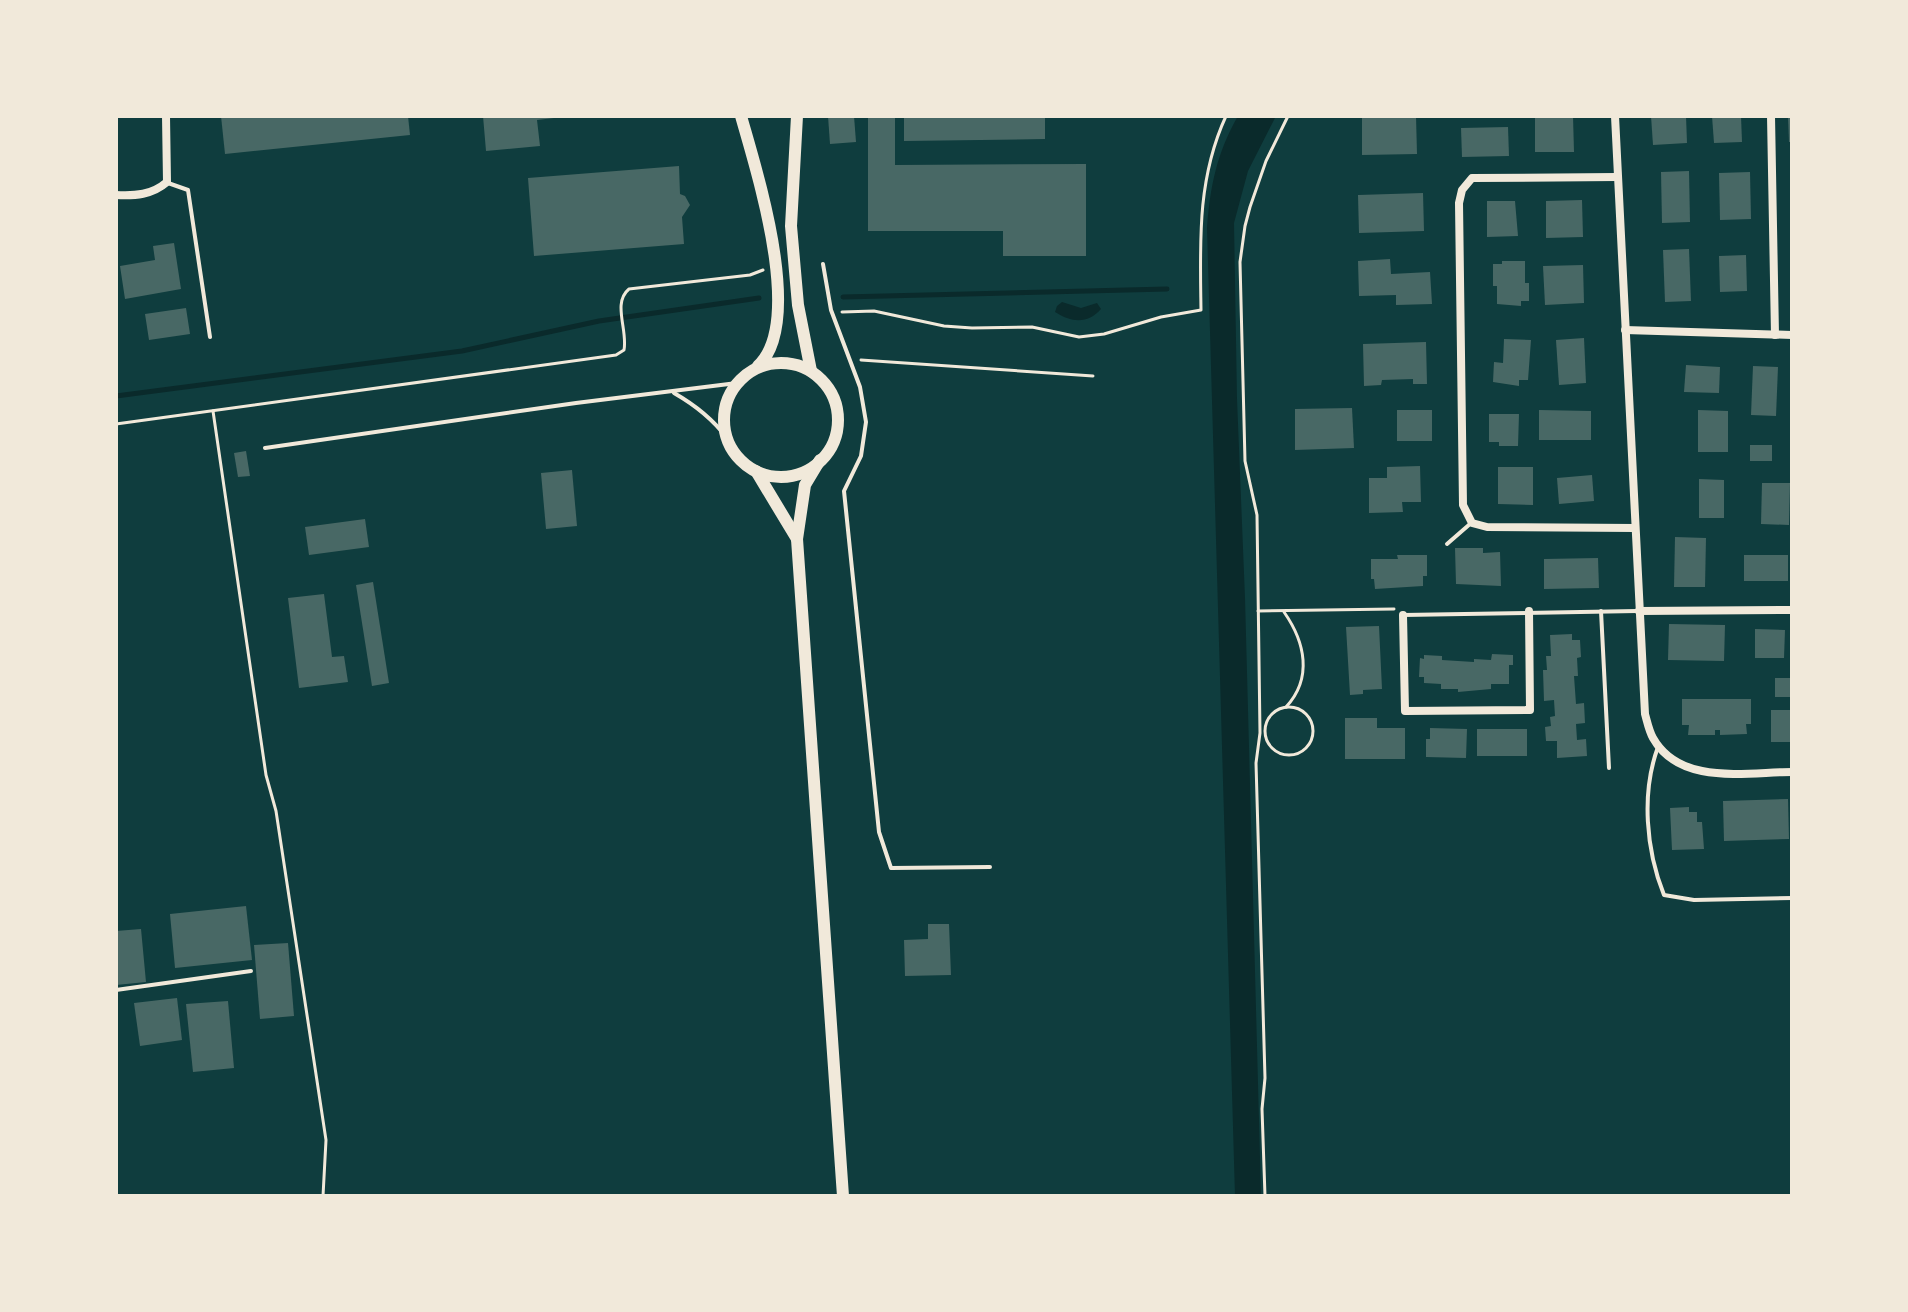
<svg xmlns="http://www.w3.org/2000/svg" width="1908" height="1312" viewBox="0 0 1908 1312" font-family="'DejaVu Sans',sans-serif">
<rect width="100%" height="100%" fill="#0f3d3e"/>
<!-- water -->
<g fill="#0a2a2b">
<path d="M1238 116H1276L1248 171 1234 223 1237 399 1245 598 1261 1196H1235L1207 228C1210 187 1217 152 1238 116Z"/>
<path d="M1062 302 1081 308 1097 303 1101 309C1088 324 1072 323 1055 312L1057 306Z"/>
</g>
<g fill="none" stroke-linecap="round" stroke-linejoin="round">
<!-- stream -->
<g stroke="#0a2a2b" stroke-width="5">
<polyline points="843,297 1167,289"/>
<polyline points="116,396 462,351 599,321 759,298"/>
</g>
</g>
<!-- building -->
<g fill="#486865">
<polygon points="221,116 408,116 410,135 225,154"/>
<polygon points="483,116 554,116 554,118 537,120 540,146 486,151"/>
<polygon points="828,116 854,116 856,142 830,144"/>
<polygon points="868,116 895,116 895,165 1086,164 1086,256 1003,256 1003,231 868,231"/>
<polygon points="904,116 1045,116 1045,139 904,141"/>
<polygon points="1362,116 1416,116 1417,154 1362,155"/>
<polygon points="1535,116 1573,116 1574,152 1535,152"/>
<polygon points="1651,116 1686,116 1687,143 1653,145"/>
<polygon points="1712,116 1741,116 1742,142 1714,143"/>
<polygon points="1788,116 1792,116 1792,142 1789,142"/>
<polygon points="1508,127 1509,156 1462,157 1461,128"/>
<polygon points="679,166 680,194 685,196 690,205 682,217 684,244 534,256 528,178"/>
<polygon points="1689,171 1690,222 1662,223 1661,172"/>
<polygon points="1750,172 1751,219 1720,220 1719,173"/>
<polygon points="1423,193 1424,231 1359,233 1358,195"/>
<polygon points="1582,200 1583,237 1546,238 1546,201"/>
<polygon points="1487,201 1515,201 1518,236 1487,237"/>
<polygon points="174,243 181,289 125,299 120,266 155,260 153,246"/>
<polygon points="1689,249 1691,301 1665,302 1663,250"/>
<polygon points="1746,255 1747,291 1720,292 1719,256"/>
<polygon points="1390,259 1391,274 1430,272 1432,304 1396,305 1396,295 1359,296 1358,261"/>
<polygon points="1502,261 1525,261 1525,283 1529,283 1529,301 1521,301 1521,306 1497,304 1497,286 1493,286 1493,264 1502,264"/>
<polygon points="1583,265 1584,303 1545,305 1543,266"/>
<polygon points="186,308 190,334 149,340 145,314"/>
<polygon points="1584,338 1586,383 1559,385 1556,340"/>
<polygon points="1504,339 1531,340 1528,380 1519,380 1519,386 1493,382 1494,362 1503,363"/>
<polygon points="1426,342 1427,384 1413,384 1413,379 1382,380 1381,385 1364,386 1363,344"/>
<polygon points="1686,365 1720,367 1719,393 1684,392"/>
<polygon points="1753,366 1778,367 1776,416 1751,415"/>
<polygon points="1352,408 1354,448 1295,450 1295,409"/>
<rect x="1397" y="410" width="35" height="31"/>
<polygon points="1539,410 1591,411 1591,440 1539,440"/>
<polygon points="1698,410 1728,411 1728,452 1698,452"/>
<polygon points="1489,414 1519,414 1518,446 1499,446 1499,442 1489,442"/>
<rect x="1750" y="445" width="22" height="16"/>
<polygon points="246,451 250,476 238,477 234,453"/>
<polygon points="1420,466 1421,502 1402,502 1403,512 1369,513 1369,478 1387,478 1387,467"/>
<polygon points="1498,467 1533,467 1533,505 1498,504"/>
<polygon points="572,470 577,526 546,529 541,473"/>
<polygon points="1592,475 1594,501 1559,504 1557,478"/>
<polygon points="1699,479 1724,480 1724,518 1699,518"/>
<polygon points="1762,483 1790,483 1789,525 1761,524"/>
<polygon points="365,519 369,547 309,555 305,527"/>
<polygon points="1675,537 1706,538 1705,587 1674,587"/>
<polygon points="1455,548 1483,548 1483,553 1500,552 1501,586 1456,584"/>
<polygon points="1397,555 1427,555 1427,576 1423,576 1423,586 1375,589 1374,579 1371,579 1371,559 1398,559"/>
<rect x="1744" y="555" width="44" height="26"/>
<polygon points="1598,558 1599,588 1544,589 1544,559"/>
<polygon points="373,582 389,683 372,686 356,585"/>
<polygon points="324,594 332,657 344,656 348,682 299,688 288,598"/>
<polygon points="1669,624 1725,625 1724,661 1668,660"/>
<polygon points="1379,626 1382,689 1363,690 1363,694 1350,695 1346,627"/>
<polygon points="1755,629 1785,630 1784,658 1755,658"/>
<polygon points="1572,634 1572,640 1580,640 1581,657 1577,658 1578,676 1574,676 1576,704 1584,703 1585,723 1576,724 1577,740 1586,739 1587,756 1557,758 1557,741 1546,741 1545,727 1551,726 1550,717 1555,716 1554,700 1544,701 1543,670 1547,670 1546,656 1551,656 1550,635"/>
<polygon points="1492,654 1513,655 1513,665 1509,665 1509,684 1491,684 1491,689 1458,692 1458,689 1441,689 1441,684 1424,683 1424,677 1419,677 1420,658 1424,659 1424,655 1442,656 1442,660 1474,662 1474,659 1491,660"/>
<rect x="1775" y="678" width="17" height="19"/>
<polygon points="1682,699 1751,699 1751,724 1746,724 1747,734 1720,735 1720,730 1715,730 1715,735 1688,735 1689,725 1682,725"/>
<rect x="1771" y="710" width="21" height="32"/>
<polygon points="1345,718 1377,718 1377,728 1405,728 1405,759 1345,759"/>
<polygon points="1430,728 1467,729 1466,758 1426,757 1426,739 1430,739"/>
<rect x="1477" y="729" width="50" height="27"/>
<polygon points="1788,799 1789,839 1724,841 1723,801"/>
<polygon points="1689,807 1689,812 1697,812 1697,822 1702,822 1704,849 1672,850 1670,808"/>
<polygon points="246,906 252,960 175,968 170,914"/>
<polygon points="928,924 949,924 951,975 905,976 904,940 928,939"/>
<polygon points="141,929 146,982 116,985 116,931"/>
<polygon points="288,943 294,1016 260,1019 254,945"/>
<polygon points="177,998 182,1040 140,1046 134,1003"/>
<polygon points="228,1001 234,1068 193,1072 186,1004"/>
</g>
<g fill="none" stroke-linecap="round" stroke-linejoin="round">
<!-- path -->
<g stroke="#f1e9da" stroke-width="3">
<path d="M842 312 874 311 944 326 972 328 1032 327 1079 337 1104 334 1161 317 1201 310C1200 242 1197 179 1226 116"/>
<polyline points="861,360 1093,376"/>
<polyline points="213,411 266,775 276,811 326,1140 323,1196"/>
<path d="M116 424 616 355 624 350C628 330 612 303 629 289L750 275 763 270"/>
<polyline points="1258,611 1394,609"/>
<path d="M1284 612C1305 642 1313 678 1286 707"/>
<circle cx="1289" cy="731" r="24"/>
<polyline points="1265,1196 1262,1109 1265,1078 1256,763 1260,733 1257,515 1245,461 1240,262 1245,226 1250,207 1266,161 1288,116"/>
</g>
<!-- service -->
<g stroke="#f1e9da" stroke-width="4">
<polyline points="168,183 188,190 210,337"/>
<polyline points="823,264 831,310 860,387 866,422 861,456 844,491 879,832 891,868 990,867"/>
<path d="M674 393C695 405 712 418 727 438"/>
<polyline points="265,448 576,403 737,383"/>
<polyline points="1447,544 1470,524"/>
<polyline points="1601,611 1609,768"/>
<polyline points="1403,615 1637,611"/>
<path d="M1658 747C1641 793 1646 850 1664 895L1694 900 1792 898"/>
<polyline points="116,990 251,971"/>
</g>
<!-- minor -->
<g stroke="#f1e9da" stroke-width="8">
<path d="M1615 116 1645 714C1647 721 1649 731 1653 738 1680 786 1746 772 1792 772"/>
<polyline points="1771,116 1775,335"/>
<polyline points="1617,177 1472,178 1462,190 1459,203 1463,505 1472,523 1487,527 1635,528"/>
<path d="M116 195C135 196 152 195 167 182L166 116"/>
<polyline points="1625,330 1792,335"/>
<polyline points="1639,611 1792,610"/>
<polyline points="1403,615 1405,711 1530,710 1529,611"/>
</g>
<!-- secondary -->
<g stroke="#f1e9da" stroke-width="12">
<path d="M741 116C757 173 805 322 758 366"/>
<polyline points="797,116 791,226 798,305 811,371"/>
<circle cx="781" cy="420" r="57"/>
<polyline points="820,460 805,485 797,539 843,1196"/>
<polyline points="756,471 797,539"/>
</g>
</g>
<!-- border -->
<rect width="1908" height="1312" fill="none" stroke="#f1e9da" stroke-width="236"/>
</svg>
